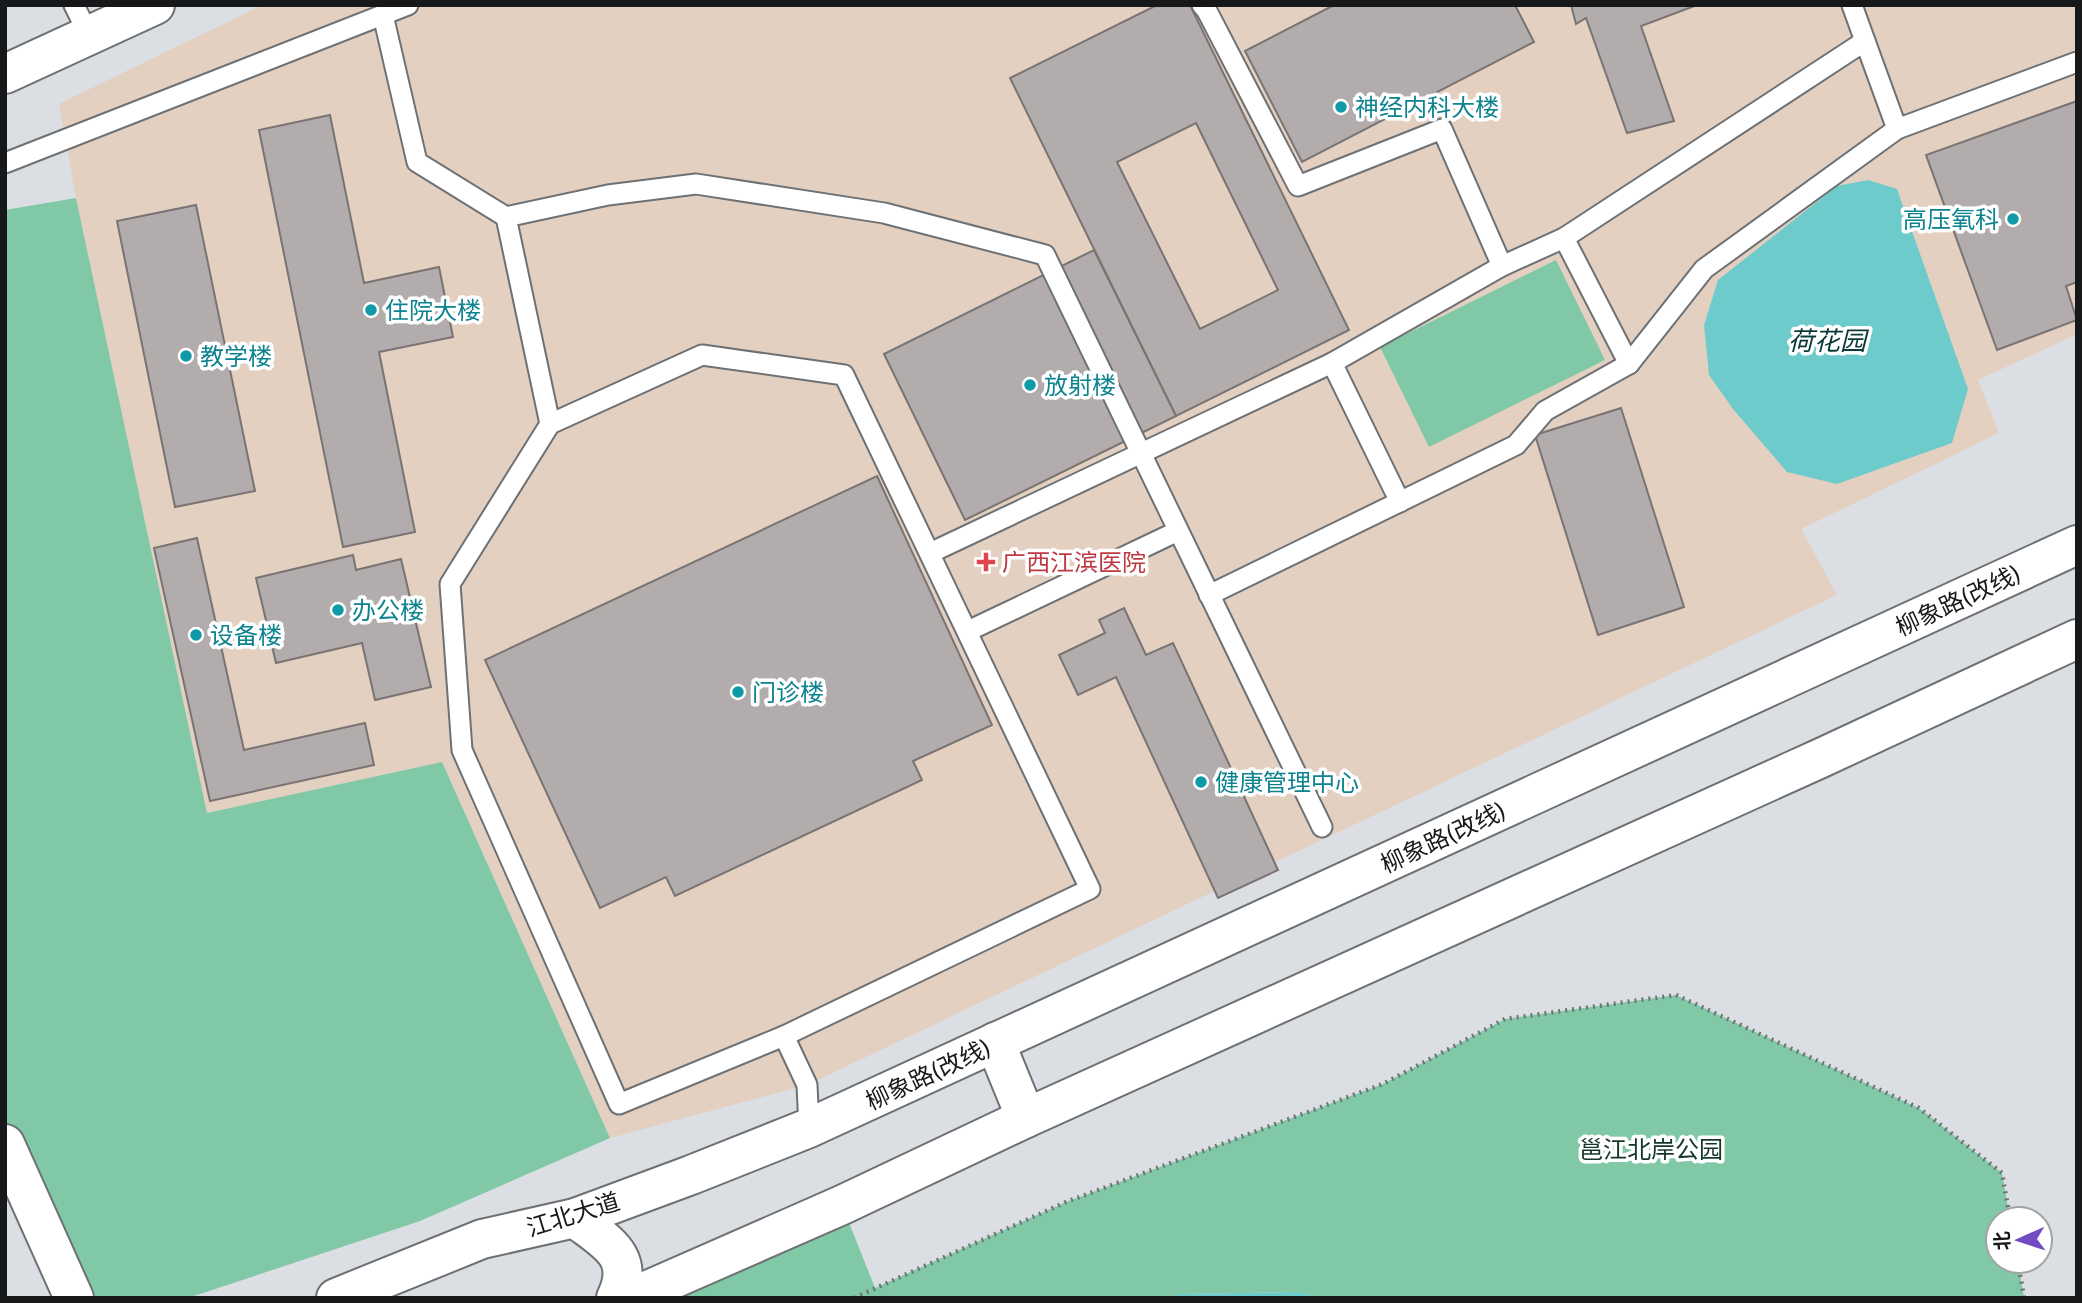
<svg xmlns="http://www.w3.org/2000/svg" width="2082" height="1303" viewBox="0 0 2082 1303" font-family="'Public Sans','Noto Sans SC',sans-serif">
<rect width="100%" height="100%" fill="#dbdee2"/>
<!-- medical -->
<polygon fill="#e3d0c1" points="262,5 2077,5 2077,334 1978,380 1999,433 1801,529 1837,595 807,1085 610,1138 442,762 207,813 76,198 59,104"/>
<!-- green -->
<g fill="#81c8a7">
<polygon points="76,198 207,813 442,762 610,1138 420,1221 188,1298 75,1298 5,1137 5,210"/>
<polygon points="1556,260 1605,360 1429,447 1380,347"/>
<polygon points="1676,995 1919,1108 2002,1173 2010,1219 1998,1219 1998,1261 2018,1261 2024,1298 1321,1298 1300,1292 1179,1294 1170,1298 630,1298 842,1205 875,1288 1066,1202 1383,1084 1505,1019"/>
</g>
<!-- water -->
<g fill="#6ecbcb">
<polygon points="1868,180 1897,189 1968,389 1952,443 1837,484 1787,472 1733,409 1709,375 1704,325 1718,280 1837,186"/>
<polygon points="1300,1292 1321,1298 1170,1298 1179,1294"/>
</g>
<!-- building -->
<g fill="#b2adac" stroke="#797473" stroke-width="2" fill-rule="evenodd">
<path d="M1157 5H1190L1349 330 1176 416 1010 78ZM1196 123 1278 290 1200 329 1117 162Z"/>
<polygon points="1334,5 1515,5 1534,42 1302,162 1245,51"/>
<polygon points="1571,5 1697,5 1641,26 1674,121 1627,133 1586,18 1576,24"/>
<polygon points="2077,101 2077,282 2066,286 2077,320 1997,350 1926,155"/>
<polygon points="330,115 364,283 439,267 453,337 379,352 415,532 343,547 259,130"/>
<polygon points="196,205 255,491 175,507 117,221"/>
<polygon points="1094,250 1176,416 965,520 884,354"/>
<polygon points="1621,408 1684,607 1598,635 1535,435"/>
<polygon points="877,476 992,725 913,761 922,780 675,896 666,877 600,908 485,660"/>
<polygon points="197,538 244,750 365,723 374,765 210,801 154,548"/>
<polygon points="353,555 356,570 401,559 431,687 375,700 362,643 276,663 256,578"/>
<polygon points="1124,608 1146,655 1173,643 1278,870 1218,898 1116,677 1078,695 1059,655 1105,633 1099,620"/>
</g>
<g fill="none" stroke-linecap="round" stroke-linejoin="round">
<!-- service casing -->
<g stroke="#6e7174" stroke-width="23">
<g id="service">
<polyline points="74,5 89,35"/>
<polyline points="1202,5 1207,11 1298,186 1442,129 1502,266"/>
<polyline points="1852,5 1865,41"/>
<polyline points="383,15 417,162 506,217 550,424"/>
<polyline points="1897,129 2077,62"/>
<polyline points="5,163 408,5"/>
<polyline points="506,217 608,195 696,184 884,213 1045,255 1322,827"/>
<polyline points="1564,238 1629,364"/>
<polygon points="702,355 844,375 1090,889 784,1036 619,1104 462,750 450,584 550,424"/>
<polyline points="1332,363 1400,502"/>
<polyline points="930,553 1332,363 1502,266 1564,238 1865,41 1897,129 1704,269 1629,364 1545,411 1516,445 1209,595"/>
<polyline points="968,631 1178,531"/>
<polyline points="784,1036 807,1085 809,1128"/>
</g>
</g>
<!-- minor casing -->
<g stroke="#6e7174" stroke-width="42">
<g id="minor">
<polyline points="5,74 155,5"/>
<polyline points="995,1042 1026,1118"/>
</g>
</g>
<!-- secondary casing -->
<g stroke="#6e7174" stroke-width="42">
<polyline id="secondary" points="5,1144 74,1298"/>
</g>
<!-- primary casing -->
<g stroke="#6e7174" stroke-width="42">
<g id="primary">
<path d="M575 1218C604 1241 637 1255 616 1298"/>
<polyline points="336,1298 482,1239 575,1218 691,1175 809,1128 2077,545"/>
<polyline points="630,1298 842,1205 1026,1118 1821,758 2077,639"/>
</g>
</g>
<!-- path -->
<g stroke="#707275" stroke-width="4.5" stroke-dasharray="2 5" stroke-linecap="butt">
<polyline points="2018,1261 2024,1298"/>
<polyline points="854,1298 1066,1202 1383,1084 1505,1019 1676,995 1919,1108 2002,1173 2010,1219"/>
</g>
<!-- service -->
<use href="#service" stroke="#fff" stroke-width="19"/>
<!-- minor -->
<use href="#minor" stroke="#fff" stroke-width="38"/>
<!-- secondary -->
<use href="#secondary" stroke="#fff" stroke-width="38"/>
<!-- primary -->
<use href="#primary" stroke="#fff" stroke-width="38"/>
</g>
<!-- markers -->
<g fill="#0f9aa8" stroke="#fff" stroke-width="2.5">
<circle cx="1341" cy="107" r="7"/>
<circle cx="2013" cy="219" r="7"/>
<circle cx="371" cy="310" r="7"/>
<circle cx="186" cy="356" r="7"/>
<circle cx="1030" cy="385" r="7"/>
<circle cx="338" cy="610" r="7"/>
<circle cx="196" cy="635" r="7"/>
<circle cx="738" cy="692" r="7"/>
<circle cx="1201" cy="782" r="7"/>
</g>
<path fill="#e0444e" stroke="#fff" stroke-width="2.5" d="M982.5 551.5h7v7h7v7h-7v7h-7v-7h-7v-7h7z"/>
<g text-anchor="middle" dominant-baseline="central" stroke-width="7" stroke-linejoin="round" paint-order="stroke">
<!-- culture labels -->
<g font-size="24" fill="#0d838f" stroke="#fff" text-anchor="start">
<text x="1355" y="107">神经内科大楼</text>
<text x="1999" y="219" text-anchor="end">高压氧科</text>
<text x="385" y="310">住院大楼</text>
<text x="200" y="356">教学楼</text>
<text x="1044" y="385">放射楼</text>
<text x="352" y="610">办公楼</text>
<text x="210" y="635">设备楼</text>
<text x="752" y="692">门诊楼</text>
<text x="1215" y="782">健康管理中心</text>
</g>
<!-- health labels -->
<g font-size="24" fill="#be3a42" stroke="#fff" text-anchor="start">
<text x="1002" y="562">广西江滨医院</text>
</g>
<!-- street labels -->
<g font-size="24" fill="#17181a" stroke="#fff">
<text transform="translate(1958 600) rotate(-25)">柳象路(改线)</text>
<text transform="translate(1443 837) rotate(-25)">柳象路(改线)</text>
<text transform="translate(928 1074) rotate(-25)">柳象路(改线)</text>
<text transform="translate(573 1214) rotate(-17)">江北大道</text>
</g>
<!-- park labels -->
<g font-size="24" fill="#143628" stroke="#fff">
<text x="1651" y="1149">邕江北岸公园</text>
</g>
<!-- water labels -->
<g font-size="26" font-style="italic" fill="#0b3939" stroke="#fff">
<text x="1827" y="340">荷花园</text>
</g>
</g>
<!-- border -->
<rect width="2082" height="1303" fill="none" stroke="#17181a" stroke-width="14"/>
<!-- north arrow -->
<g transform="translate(2019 1240) rotate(267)"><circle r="33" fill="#ffffff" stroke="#a2a3a3" stroke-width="2"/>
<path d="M0-5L12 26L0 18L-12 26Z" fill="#724bc3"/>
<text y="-10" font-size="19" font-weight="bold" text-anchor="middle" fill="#17181a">北</text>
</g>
</svg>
